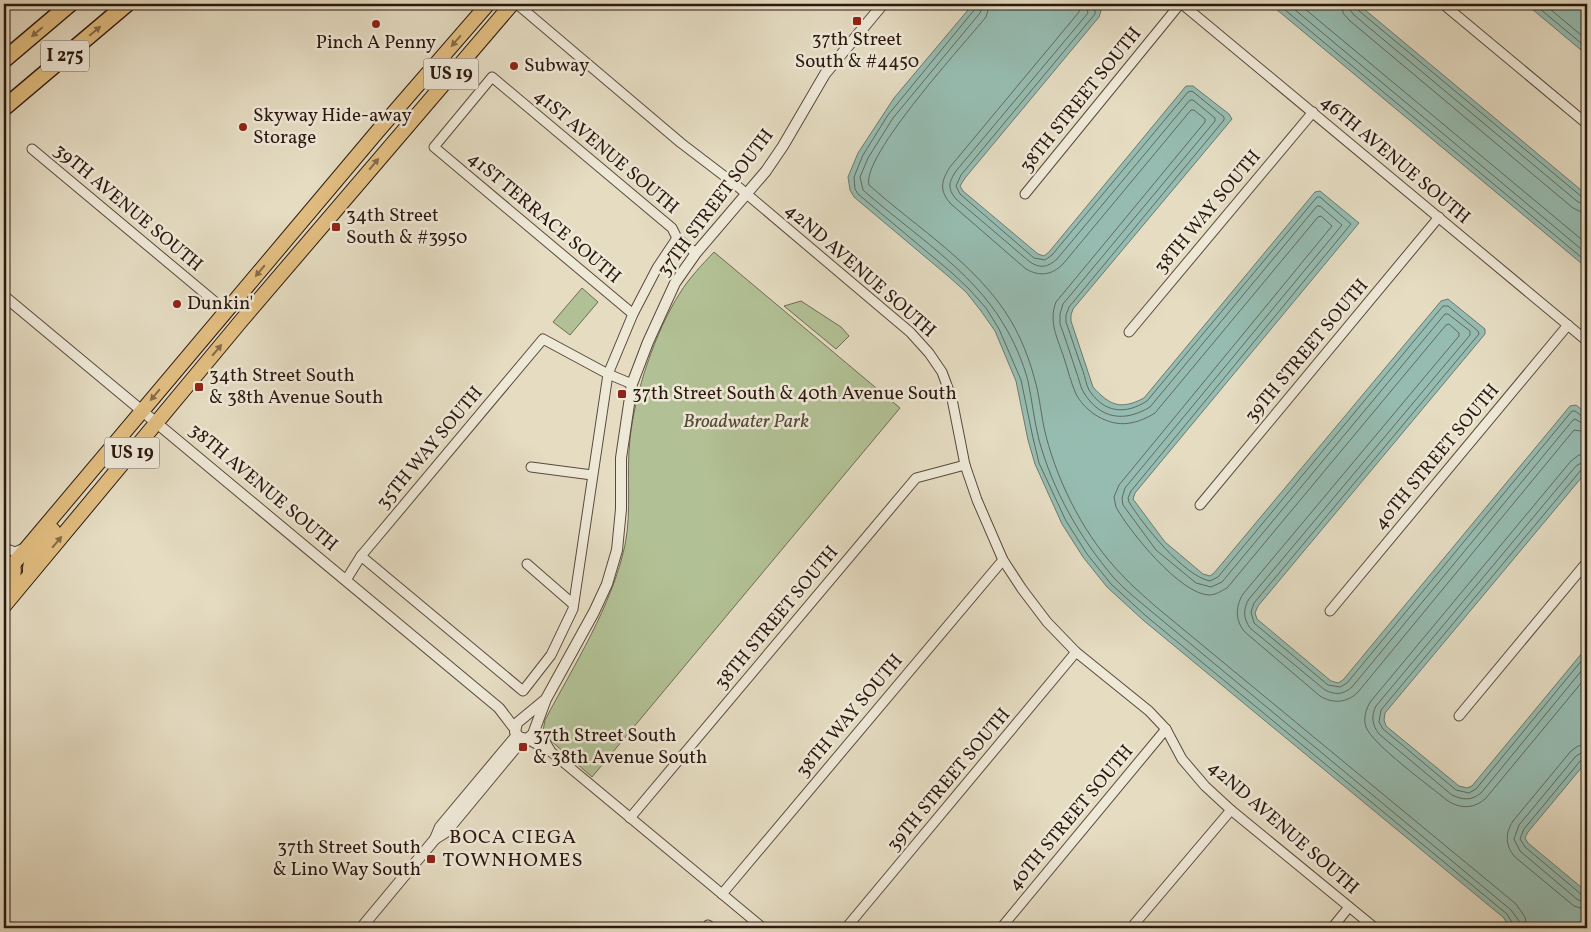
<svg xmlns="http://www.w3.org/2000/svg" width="1591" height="932" font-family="Vollkorn,serif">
<rect width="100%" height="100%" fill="#e5dcc2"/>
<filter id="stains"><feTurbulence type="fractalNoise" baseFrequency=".004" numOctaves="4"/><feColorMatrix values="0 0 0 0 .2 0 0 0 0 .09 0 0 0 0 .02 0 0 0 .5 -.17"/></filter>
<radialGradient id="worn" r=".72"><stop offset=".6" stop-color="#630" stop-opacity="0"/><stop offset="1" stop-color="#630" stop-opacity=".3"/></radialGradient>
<g fill="#b2c195" stroke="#6e6c52">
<path d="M714,252L900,408L592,777L549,739L543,731L545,720C574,665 612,606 625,545C632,510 626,474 630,439C635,392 655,332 680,293C689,278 702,265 714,252Z"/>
<path d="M582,288L598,302L570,335L553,322Z"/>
<path d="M801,301L841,327L849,336L836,349L784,306Z"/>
</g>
<g fill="#96bcb1" stroke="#6b7a70">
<path d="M973,4H1095L1101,11L1099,17L965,178L960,186L963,191L1038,254L1044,256L1049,252L1186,86H1193L1229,114L1232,119L1073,309L1071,315V321L1093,387C1110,406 1121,410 1144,398L1315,192L1320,191L1359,223L1135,493L1133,499L1165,542L1203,574L1210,576L1214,573L1441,301L1448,299L1485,329V334L1258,606L1255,613L1257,619L1331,681L1338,683L1343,680L1570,406L1576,405L1587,414V471L1385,713L1384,720L1386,726L1459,786L1467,788L1472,786L1587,647V761L1528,832L1525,838L1528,843L1587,892V928H1509L1504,918L1143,620L1107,587L1083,557L1062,524L1035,464L1028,440L1016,381L995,331L981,311L966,292L948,276L854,197L850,190L848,177L858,153L894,98Z"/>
<path d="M1270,4H1358L1587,195V268Z"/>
<path d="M1526,4H1587V55Z"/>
</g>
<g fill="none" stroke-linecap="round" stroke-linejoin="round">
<g stroke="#606a60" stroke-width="1">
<path d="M977,4L975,9L888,115L863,155L854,177L855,189L858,194L951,272L969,289L986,308L999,329L1021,380L1033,438L1039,463L1066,521L1087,554L1111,584L1146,616L1507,914L1513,924L1514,928"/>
<path d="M983,4L980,13L893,118L868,158L860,177L863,190C909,231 973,271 1004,325C1014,341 1023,362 1028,381C1032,400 1034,420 1039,440C1053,491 1080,538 1114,578C1125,590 1139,601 1151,611L1511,910L1519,921L1520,928"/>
<path d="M990,4L986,17C965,43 861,156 869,185C917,228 978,265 1011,321C1021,338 1029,358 1034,377C1040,396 1041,417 1046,436C1059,486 1086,538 1122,575C1132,586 1144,596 1155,606L1516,904L1525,917L1527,928"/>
<path d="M1079,4V12L950,167C941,181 939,191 951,204L1026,269C1040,277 1052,275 1063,264L1191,110H1194L1205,119V122L1056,302C1048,322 1058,339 1064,358C1068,370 1071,383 1076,394C1080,402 1087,409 1094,414C1115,428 1134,426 1155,413L1318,217L1321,216L1332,226L1119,485L1114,497L1116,507C1129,531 1180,594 1209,595C1216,595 1221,591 1227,588L1446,325L1449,324L1459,333V336L1243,594C1235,607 1235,622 1246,633L1320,696C1333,704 1347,703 1358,692L1574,430L1587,432"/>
<path d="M1086,4L1088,13L956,171C949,182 947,188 956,199L1030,262C1041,269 1048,267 1057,259L1190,100H1193L1215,118V121L1063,304L1060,314V324C1066,340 1071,356 1076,371C1079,378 1080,387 1084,393C1101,420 1125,422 1150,407L1317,206H1320L1342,225L1125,488L1122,498L1123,505L1156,550L1196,583L1211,587L1222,582L1445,314H1448L1470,331V335L1249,599C1243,609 1243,618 1250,628L1325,690C1335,695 1343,695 1352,687L1573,420L1575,419L1582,423L1587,424"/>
<path d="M1093,4L1095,11V14L961,175L956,186L960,194L1034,258L1045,260L1052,255L1188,92L1192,91L1224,117V120L1069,307L1066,315V322C1072,339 1077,355 1083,371C1085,377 1086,384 1089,390C1104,413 1125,415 1147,401L1317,197H1320L1351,224L1131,491L1128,498L1129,502C1143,525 1184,576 1210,581L1218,577L1443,306H1448L1478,331L1479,334L1254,603L1251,612L1254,623L1328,685L1340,687L1347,683L1572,411H1575L1583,417L1587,418"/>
<path d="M1278,4L1587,262"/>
<path d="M1288,4L1587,254"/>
<path d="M1299,4L1587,244"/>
<path d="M1342,4L1343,13L1349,20L1573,208L1579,211L1587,212"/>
<path d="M1349,4L1350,10L1354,15L1578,202L1587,205"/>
<path d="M1355,4L1358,10L1582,197L1587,199"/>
<path d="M1534,4L1587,48"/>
<path d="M1544,4L1587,40"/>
<path d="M1587,454L1579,455L1571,461L1371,701C1366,708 1363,719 1366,727C1372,744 1431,787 1448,801C1461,809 1474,809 1486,798L1587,676"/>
<path d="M1587,462L1581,463L1576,466L1376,706C1371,716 1372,725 1379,734L1452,795C1463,800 1471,801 1481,793L1587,664"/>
<path d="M1587,468L1581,470L1381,710L1379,722L1383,729L1456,790L1469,793L1476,789L1587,654"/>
<path d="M1587,744L1578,746L1571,751L1513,821C1505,834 1505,845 1515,857L1574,906L1587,910"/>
<path d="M1587,752L1581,753L1576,756L1519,825L1514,839L1520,851L1578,900L1587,902"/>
<path d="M1587,758L1581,760L1524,829L1520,839L1525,847L1582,895L1587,896"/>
</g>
<g stroke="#5a493c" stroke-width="11">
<g id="minor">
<path d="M517,4L681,143L736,185L910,332L929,353L942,372L952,399L965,465L977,500L1003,560L1022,589L1047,622L1076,652L1149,711L1166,729L1182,759L1205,786L1231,810L1375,928"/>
<path d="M1182,4L1587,341"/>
<path d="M1443,4L1587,124"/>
<path d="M32,149L226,311"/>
<path d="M1025,194L1180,4"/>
<path d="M633,314L434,147L492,77L672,228L677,238L696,253"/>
<path d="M1129,332L1313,112"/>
<path d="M531,467L592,475"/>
<path d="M1200,505L1439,217"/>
<path d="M4,548L15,552L24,548"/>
<path d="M361,556L523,691L551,655L573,609L608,374L633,314L657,268L677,238"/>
<path d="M527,564L573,604"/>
<path d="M346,580L361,556L543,339L608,374L632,384"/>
<path d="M1330,611L1568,325"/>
<path d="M1459,716L1587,562"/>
<path d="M535,731L545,742L550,750"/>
<path d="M527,739L550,751L763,928"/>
<path d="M630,818L916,478L965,465"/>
<path d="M722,894L1003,560"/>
<path d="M706,928L708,925L712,928"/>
<path d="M846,928L1076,652"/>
<path d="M1001,928L1166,729"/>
<path d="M1131,928L1231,810"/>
<path d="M1332,928L1349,907"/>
</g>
</g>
<g stroke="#5a493c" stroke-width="12">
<g id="tertiary">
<path d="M4,296L499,708L515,729"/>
<path d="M546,699L517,723L515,732L519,737L527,739L533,734L546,699L594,612L607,584L617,550L621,509V458L632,384L648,342L675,283L696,253L766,171L783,146L825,74L883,4"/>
<path d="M435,839L440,827L517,735"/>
<path d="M361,928L435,839L446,832L523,739"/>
</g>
</g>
<g stroke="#2b180f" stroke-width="16">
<g id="trunk">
<path d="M30,574C28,556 43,543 53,530"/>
<path d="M4,575L377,132L488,4"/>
<path d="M4,591C11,582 16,576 13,564"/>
<path d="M4,606L241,321L512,4"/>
</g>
</g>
<g stroke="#2b180f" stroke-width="18">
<g id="motorway">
<path d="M4,60L70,4"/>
<path d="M4,108L127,4"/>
</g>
</g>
<use href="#minor" stroke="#eee8d7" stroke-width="9"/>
<use href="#tertiary" stroke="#eee8d7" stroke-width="10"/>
<use href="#trunk" stroke="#e2be81" stroke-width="14"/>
<use href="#motorway" stroke="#e2be81" stroke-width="15"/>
</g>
<defs><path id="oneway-solid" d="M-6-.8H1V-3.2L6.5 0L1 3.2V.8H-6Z" transform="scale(1.25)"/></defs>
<g fill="#866b48">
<use href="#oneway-solid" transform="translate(95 31) rotate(-40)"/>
<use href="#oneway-solid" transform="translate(37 32) rotate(140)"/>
<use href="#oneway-solid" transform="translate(456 41) rotate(131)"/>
<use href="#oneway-solid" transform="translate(374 164) rotate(-50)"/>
<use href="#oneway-solid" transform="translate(260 271) rotate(130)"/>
<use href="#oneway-solid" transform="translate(217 350) rotate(-50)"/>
<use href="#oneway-solid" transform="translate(155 395) rotate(130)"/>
<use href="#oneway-solid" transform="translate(57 542) rotate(-50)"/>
</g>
<g fill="#8f2418" stroke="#eee8d7" stroke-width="2">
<rect x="852" y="16" width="10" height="10" rx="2.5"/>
<circle cx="376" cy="24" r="5"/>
<circle cx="514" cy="66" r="5"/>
<circle cx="243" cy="127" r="5"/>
<rect x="331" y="222" width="10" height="10" rx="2.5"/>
<circle cx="177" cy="304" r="5"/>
<rect x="194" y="382" width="10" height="10" rx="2.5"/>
<rect x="617" y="389" width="10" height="10" rx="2.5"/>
<rect x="518" y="742" width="10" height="10" rx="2.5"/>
<rect x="426" y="854" width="10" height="10" rx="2.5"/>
</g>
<g text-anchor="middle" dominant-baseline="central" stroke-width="5" stroke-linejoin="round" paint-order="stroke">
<g fill="#eee8d7" stroke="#66564b" stroke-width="1">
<rect x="41" y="40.5" width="48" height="31" rx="4"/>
<rect x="423.5" y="58.5" width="55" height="31" rx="4"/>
<rect x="104.5" y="437.5" width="55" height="31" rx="4"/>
</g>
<g font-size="18" font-weight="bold" fill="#2b180f">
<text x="65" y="56">I 275</text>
<text x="451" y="74">US 19</text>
<text x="132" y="453">US 19</text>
</g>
<g font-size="19" fill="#2b180f" stroke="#eee8d7" text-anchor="start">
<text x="857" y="40" text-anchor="middle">37th Street<tspan x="857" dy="22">South &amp; #4450</tspan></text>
<text x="376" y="43" text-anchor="middle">Pinch A Penny</text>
<text x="524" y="66">Subway</text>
<text x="253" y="116">Skyway Hide-away<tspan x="253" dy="22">Storage</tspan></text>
<text x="346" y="216">34th Street<tspan x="346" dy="22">South &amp; #3950</tspan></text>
<text x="187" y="304">Dunkin'</text>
<text x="209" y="376">34th Street South<tspan x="209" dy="22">&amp; 38th Avenue South</tspan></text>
<text x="632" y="394">37th Street South &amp; 40th Avenue South</text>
<text x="533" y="736">37th Street South<tspan x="533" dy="22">&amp; 38th Avenue South</tspan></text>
<text x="421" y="848" text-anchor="end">37th Street South<tspan x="421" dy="22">&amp; Lino Way South</tspan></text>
</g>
<g font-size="19" fill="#2b180f" stroke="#eee8d7">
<text transform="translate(1081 100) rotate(-51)">38TH STREET SOUTH</text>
<text transform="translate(606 152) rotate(40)">41ST AVENUE SOUTH</text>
<text transform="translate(1395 160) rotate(40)">46TH AVENUE SOUTH</text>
<text transform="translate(716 203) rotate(-53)">37TH STREET SOUTH</text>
<text transform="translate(128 208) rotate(40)">39TH AVENUE SOUTH</text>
<text transform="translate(1208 212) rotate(-50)">38TH WAY SOUTH</text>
<text transform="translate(544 218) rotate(40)">41ST TERRACE SOUTH</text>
<text transform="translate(860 271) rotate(41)">42ND AVENUE SOUTH</text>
<text transform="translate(1307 351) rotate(-50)">39TH STREET SOUTH</text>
<text transform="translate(430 448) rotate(-50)">35TH WAY SOUTH</text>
<text transform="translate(1437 457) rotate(-50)">40TH STREET SOUTH</text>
<text transform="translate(263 488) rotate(40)">38TH AVENUE SOUTH</text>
<text transform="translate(777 618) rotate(-50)">38TH STREET SOUTH</text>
<text transform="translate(850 716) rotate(-50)">38TH WAY SOUTH</text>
<text transform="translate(949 780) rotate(-50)">39TH STREET SOUTH</text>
<text transform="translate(1071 818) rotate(-50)">40TH STREET SOUTH</text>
<text transform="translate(1283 828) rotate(41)">42ND AVENUE SOUTH</text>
</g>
<g font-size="19" font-style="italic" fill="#544b37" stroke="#eee8d7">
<text x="746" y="422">Broadwater Park</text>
</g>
<g font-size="20" letter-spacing="1" fill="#2b180f" stroke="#eee8d7">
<text x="513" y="838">BOCA CIEGA<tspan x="513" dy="23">TOWNHOMES</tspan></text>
</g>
</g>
<rect width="1591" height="932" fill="none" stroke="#e5dcc2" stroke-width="20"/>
<rect x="5" y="5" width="1581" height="922" fill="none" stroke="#2b180f" stroke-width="2.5"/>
<rect x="10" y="10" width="1571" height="912" fill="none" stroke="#2b180f"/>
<rect width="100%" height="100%" filter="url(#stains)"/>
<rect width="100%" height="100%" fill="url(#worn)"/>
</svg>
